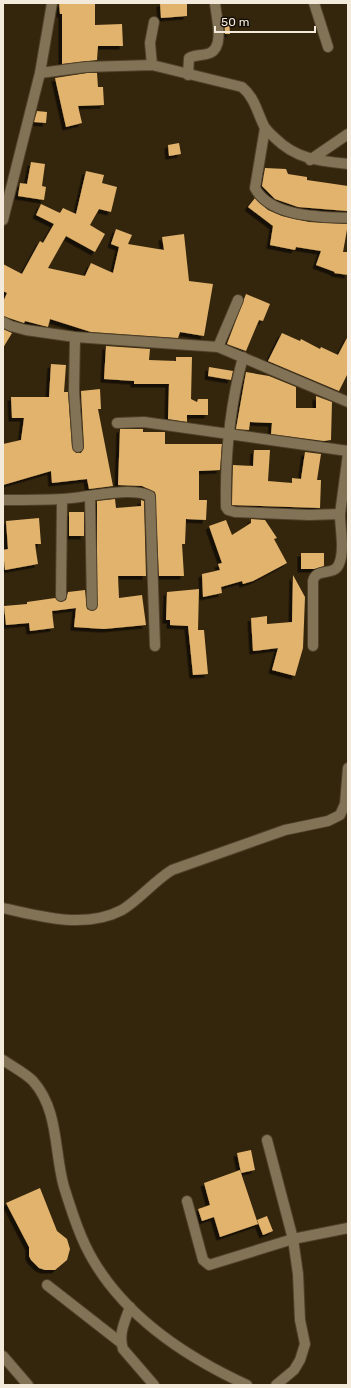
<svg xmlns="http://www.w3.org/2000/svg" width="351" height="1388" font-family="Rubik,sans-serif">
<defs>
<filter id="shadow"><feDropShadow dx="-3.5" dy="3.5" stdDeviation="0" flood-color="#0009"/></filter>
</defs>
<rect width="100%" height="100%" fill="#34250d"/>
<g fill="#e1b36d" filter="url(#shadow)">
<path d="M59,3H95V25L122,24L123,46H98L97,60L62,64V14H60Z"/>
<path d="M160,3H187V16L161,18Z"/>
<path d="M224,18H229L230,34H225Z"/>
<path d="M87,73H97L98,87H103L104,105L78,106L82,123L66,127L55,78Z"/>
<path d="M37,111L47,112L46,123L34,122Z"/>
<path d="M179,143L181,154L169,156L168,145Z"/>
<path d="M31,162L45,164L42,186L46,187L44,200L18,196L20,183L27,184Z"/>
<path d="M265,168L286,169L288,174L307,177V180L348,186L347,211L298,207L275,199L262,186Z"/>
<path d="M86,171L104,175L102,183L117,187L111,212L99,209L90,225L105,234L95,252L66,236L48,268L85,276L91,263L113,273L119,247L111,244L116,229L132,235L128,244L164,250L162,237L184,234L189,281L213,284L204,336L180,332L178,338L91,332L50,319L48,327L25,321L24,323L3,316V302L7,293L3,291V264L22,274L40,241L43,243L54,224L36,215L41,204L60,213L63,208L76,214Z"/>
<path d="M255,198L268,210L282,216L309,222L348,224L343,252H348V275L334,273L335,272L316,265L321,251L296,247L295,250L270,245L273,226L248,207Z"/>
<path d="M246,294L270,304L263,321L259,320L246,351L227,344Z"/>
<path d="M3,329L12,333L3,348Z"/>
<path d="M282,333L300,341L301,339L320,349L321,347L338,355L348,336V373L339,391L268,361Z"/>
<path d="M106,346L150,349L149,360L176,361V357H192L191,399L197,402L198,399H208V415H187V422L168,419L169,384H134V381L104,379Z"/>
<path d="M51,364L66,365L64,392H68L72,447L76,453H81L84,447L81,391L100,389L101,409H98L113,486L89,489L87,479L52,483L51,471L3,485V444L21,440L24,418H12L11,397H49Z"/>
<path d="M209,367L233,371L231,380L208,376Z"/>
<path d="M246,372L269,376L296,387V408H316V396L332,402L331,440L324,441L271,434L272,423L250,422L249,430L236,429Z"/>
<path d="M120,429H143V432H165V444H222L220,470L199,471V500H207L206,520L186,519L185,544H182L184,576H159L155,492L142,486L118,485Z"/>
<path d="M254,450H270L268,481L292,483V478L301,479L305,452L321,454L317,480H321L320,508L232,505L233,465L253,466Z"/>
<path d="M115,499L116,508L141,506V500L144,501L146,576H118L119,598L142,595L146,625L104,629L74,627L76,608L52,611L54,628L30,631L29,623L6,625L4,606L27,604V602L55,598L61,602L66,600L68,592L85,590L87,609L93,611L97,608V501Z"/>
<rect x="69" y="512" width="15" height="24"/>
<path d="M39,518L41,544H35L38,564L5,570L3,550L8,549L6,521Z"/>
<path d="M251,519L265,520L277,538L274,539L287,563L253,581L243,584L242,581L221,587L222,593L203,597L202,574L220,570L218,564L222,563L209,526L226,520L232,535L251,523Z"/>
<path d="M301,553H324V566L314,569H301Z"/>
<path d="M293,575L305,597L303,648L295,676L272,670L278,648L253,651L251,618L267,616V624L292,622Z"/>
<path d="M199,589L198,630H204L208,674L193,675L188,626L170,625V620H166L167,592Z"/>
<path d="M251,1150L255,1170L241,1173L237,1153Z"/>
<path d="M240,1170L258,1224L220,1237L214,1217L202,1221L198,1209L210,1205L204,1183Z"/>
<path d="M40,1188L57,1231L67,1239L70,1249L67,1260L55,1270H45L39,1268L31,1260L29,1256V1247L6,1203Z"/>
<path d="M267,1216L273,1231L263,1235L257,1220Z"/>
</g>
<g fill="none" stroke-linecap="round" stroke-linejoin="round">
<g stroke="#4f412a" stroke-width="12">
<g id="minor">
<path d="M314,3L328,47"/>
<path d="M152,65L150,43L154,22"/>
<path d="M40,73L86,67L152,65L242,87C255,98 257,112 264,126C267,131 271,134 275,138C296,159 319,161 348,164"/>
<path d="M188,75L189,58C197,54 203,56 210,53C225,46 216,17 215,3"/>
<path d="M265,128L255,188C270,217 320,217 348,218"/>
<path d="M310,160L348,134"/>
<path d="M3,220L40,73L52,3"/>
<path d="M3,322L11,326L26,330L75,337L218,347L348,402"/>
<path d="M75,337L74,391L78,447"/>
<path d="M218,347L238,300"/>
<path d="M243,357C230,405 225,458 226,507L228,510L235,512L309,515L340,514C340,529 345,550 339,564C334,577 316,567 313,581V646"/>
<path d="M117,423L144,422L348,451"/>
<path d="M90,496L92,605"/>
<path d="M3,500C23,500 42,500 62,499C84,498 130,486 150,496L155,646"/>
<path d="M340,514L348,454"/>
<path d="M61,596L62,499"/>
<path d="M3,908C41,917 86,929 122,910C139,900 154,881 172,870L285,830L328,821L340,815L345,804L348,768"/>
<path d="M3,1060C13,1067 25,1073 33,1081C59,1110 54,1152 64,1187C72,1212 80,1238 93,1260C127,1318 188,1358 247,1385"/>
<path d="M267,1140L293,1239L298,1274L300,1320L305,1344L300,1360L294,1370L276,1385"/>
<path d="M187,1201L203,1260L209,1265L293,1239L348,1228"/>
<path d="M47,1285L120,1342"/>
<path d="M130,1307C125,1321 118,1334 123,1349L154,1385"/>
<path d="M3,1356L28,1385"/>
</g>
</g>
<use href="#minor" stroke="#837356" stroke-width="10"/>
</g>
<rect width="351" height="1388" fill="none" stroke="#f4eadc" stroke-width="8"/>
<path d="M215 26v6h100v-6" fill="none" stroke="#f4eadc" stroke-width="2"/>
<text x="221" y="26" font-size="12" fill="#f4eadc" stroke="#160f06" stroke-width="3" paint-order="stroke">50 m</text>
</svg>
